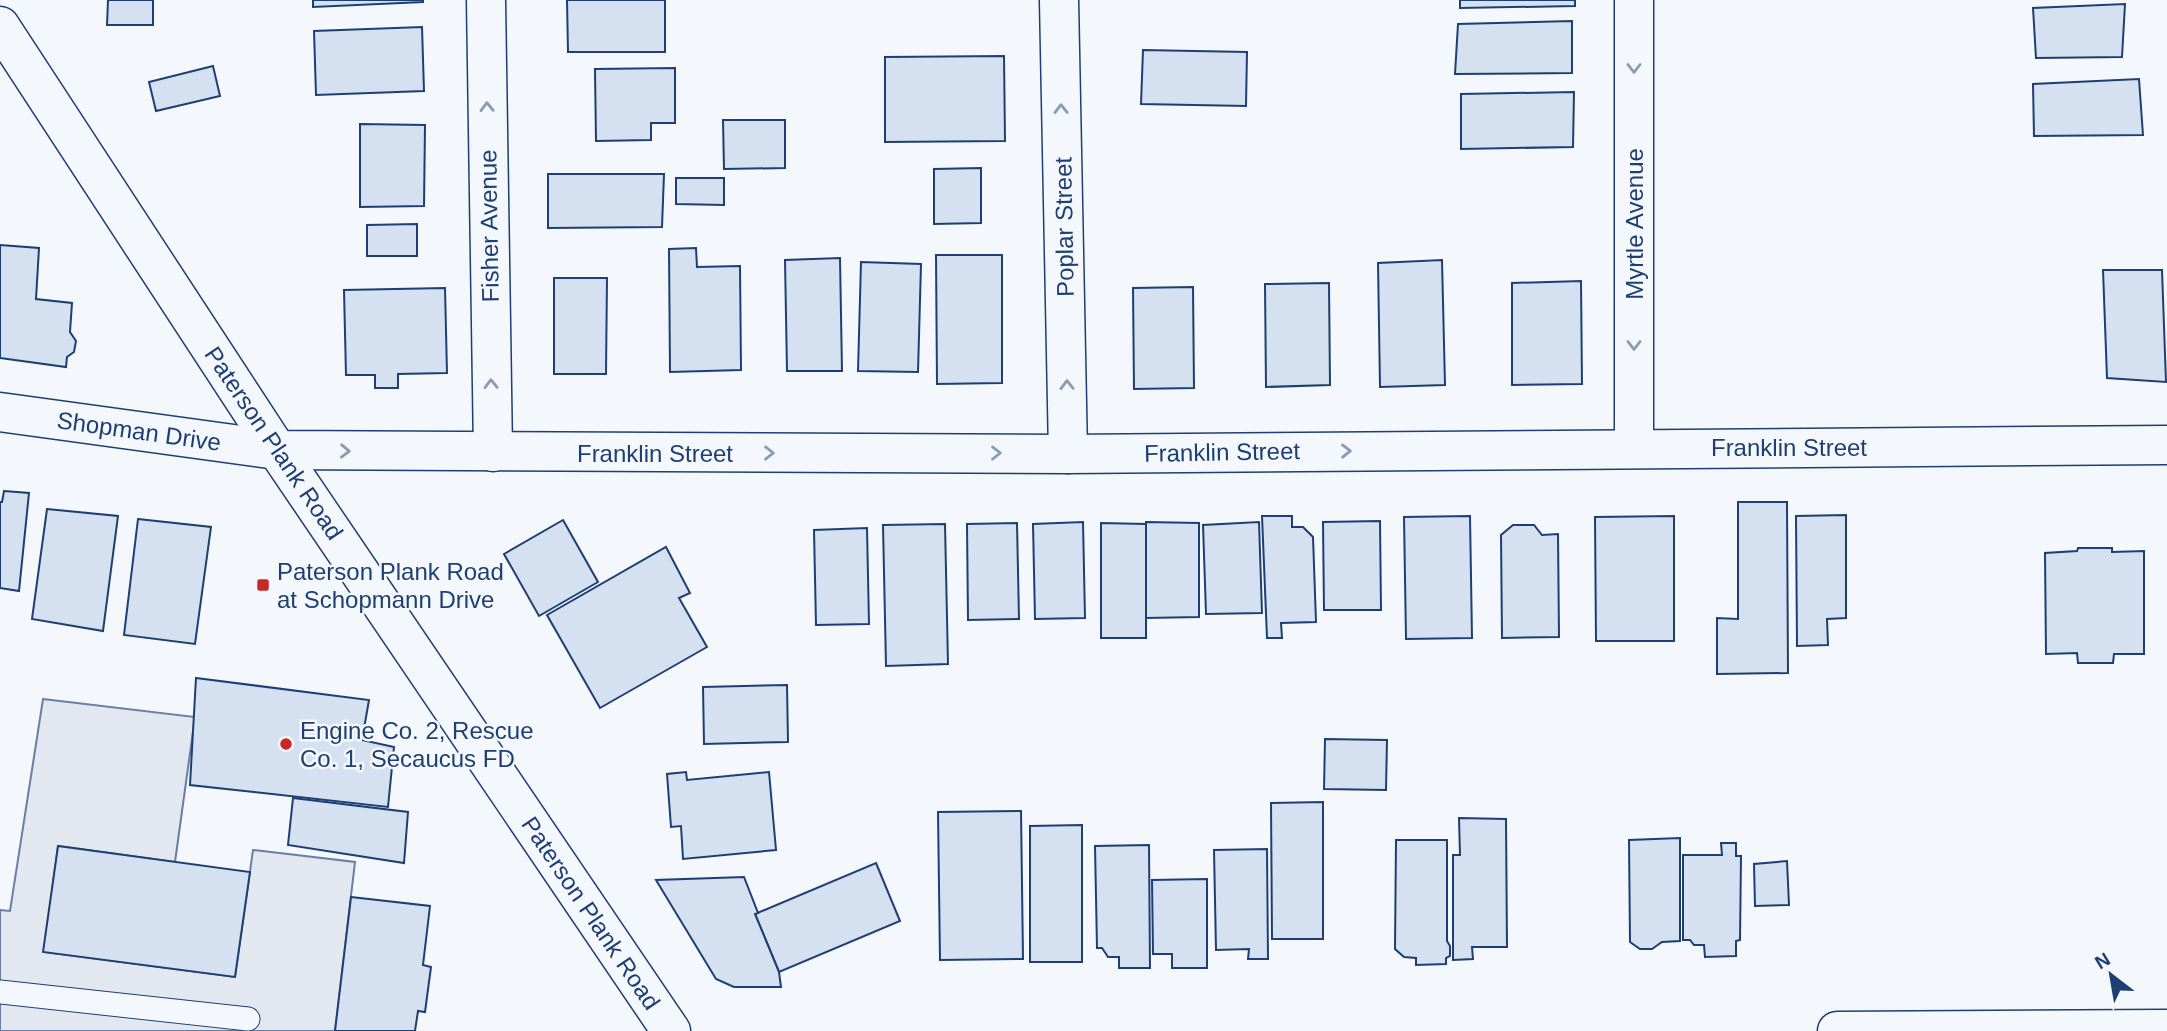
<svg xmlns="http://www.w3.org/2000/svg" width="2167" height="1031" font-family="Helvetica,sans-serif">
<rect width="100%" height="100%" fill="#f4f7fb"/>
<path fill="#e3e8f0" stroke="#687fa3" stroke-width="2" d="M43,699L195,717L175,862L58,846L44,952L235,977L253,850L355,862L335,1031H0V910L10,911Z"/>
<g fill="#d5e0f0" stroke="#1d3f73" stroke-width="2">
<path d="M108,0H153V25H107Z"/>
<path d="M313,0H423V2L313,7Z"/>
<path d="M567,0H665V52H568Z"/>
<path d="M1460,0H1575V6L1460,8Z"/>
<path d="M2125,4L2122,57L2036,58L2033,8Z"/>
<path d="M1572,21V73L1455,74L1458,24Z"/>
<path d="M422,27L424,91L316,95L314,31Z"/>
<path d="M1143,50L1247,52L1246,106L1141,104Z"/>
<path d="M1004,56L1005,141L885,142V57Z"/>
<path d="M213,66L220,96L156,111L149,82Z"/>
<path d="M675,68V123H651V140L596,141L595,69Z"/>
<path d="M2139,79L2143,135L2034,136L2033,84Z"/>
<path d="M1574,92L1573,147L1461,149V94Z"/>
<path d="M723,120H785V168L724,169Z"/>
<path d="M360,124L425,125L424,206L360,207Z"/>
<path d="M981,168V223L934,224V169Z"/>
<path d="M548,174H664L662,227L548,228Z"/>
<path d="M676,178H724V205L676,204Z"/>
<path d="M417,224V256H367V225Z"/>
<path d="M0,245L39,248L36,299L72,303L70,332L76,341L74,352L67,357L66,367L0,358Z"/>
<path d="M696,248L697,267L740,266L741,370L670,372L669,249Z"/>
<path d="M936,255H1002V383L937,384Z"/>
<path d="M840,258L842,371H787L785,260Z"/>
<path d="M1442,260L1445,385L1380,387L1378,263Z"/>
<path d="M861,262L921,264L918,372L858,371Z"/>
<path d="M2103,270H2162L2166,382L2107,378Z"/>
<path d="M554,278H607L606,374H554Z"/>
<path d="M1581,281L1582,384L1512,385V283Z"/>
<path d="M1329,283L1330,385L1266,387L1265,284Z"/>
<path d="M1193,287L1194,388L1134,389L1133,288Z"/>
<path d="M445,288L447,373L398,374V388H375V375H346L344,290Z"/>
<path d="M4,491L29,493L19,591L0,588V502H2Z"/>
<path d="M1738,502H1787L1788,673L1717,674V618L1738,619Z"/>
<path d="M47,509L118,516L103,631L32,619Z"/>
<path d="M1846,515V618L1827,619L1828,645L1797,646L1796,516Z"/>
<path d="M1262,516H1292V527H1303L1313,537L1316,622L1281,623L1282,638H1267Z"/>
<path d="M1470,516L1472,638L1406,639L1404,517Z"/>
<path d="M1674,516V641H1596L1595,517Z"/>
<path d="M138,519L211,527L195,644L124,635Z"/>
<path d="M563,520L598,582L539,616L504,554Z"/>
<path d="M1380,521L1381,610H1324L1323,522Z"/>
<path d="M1083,522L1085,618L1035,619L1033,524Z"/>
<path d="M1146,522L1199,523V617L1146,618Z"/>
<path d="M1259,522L1262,613L1206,614L1203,525Z"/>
<path d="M1017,523L1019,619L968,620L967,524Z"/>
<path d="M1101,523L1146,524V638H1101Z"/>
<path d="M945,524L948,664L886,666L883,525Z"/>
<path d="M1513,525H1534L1542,535L1558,534L1559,637L1502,638L1501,535Z"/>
<path d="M867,528L869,624L816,625L814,530Z"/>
<path d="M666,547L690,593L679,598L707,647L600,708L547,615Z"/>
<path d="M2078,548H2112V552L2144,551V654H2114L2113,663H2078L2077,653L2046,654L2045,553L2077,551Z"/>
<path d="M196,678L369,700L362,740L394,747L388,807L190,785Z"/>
<path d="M787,685L788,742L704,744L703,687Z"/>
<path d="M1325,739L1387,740L1386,790L1324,789Z"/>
<path d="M686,772L687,780L769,772L776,850L683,859L681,826L671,827L667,774Z"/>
<path d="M293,798L408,812L404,863L288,845Z"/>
<path d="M1323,802V939H1272L1271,803Z"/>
<path d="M1021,811L1023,959L940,960L938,812Z"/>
<path d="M1459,818L1506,819L1507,947H1472L1473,959L1453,960V855H1460Z"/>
<path d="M1082,825V962H1030V826Z"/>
<path d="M1680,838V941L1662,942L1652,949H1640L1630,942L1629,840Z"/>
<path d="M1396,840H1447V941L1450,946V956L1446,958V964L1416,965V958L1404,957L1395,949Z"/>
<path d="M1721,843H1736V856H1741L1740,940L1736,941V956L1705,957L1704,945H1694L1690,940H1683V855H1722Z"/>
<path d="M1149,845L1150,968H1119V957H1108L1102,948H1097L1095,846Z"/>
<path d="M58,846L250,872L235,977L43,952Z"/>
<path d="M1267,849L1268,959H1248L1249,949L1216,950L1214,850Z"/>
<path d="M1787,861L1789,905L1755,906L1754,864Z"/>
<path d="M876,863L900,921L779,972L755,914Z"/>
<path d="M744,877L758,913L755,914L779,972L781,987H734L716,979L656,880Z"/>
<path d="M1207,879V968H1172V954H1153L1152,880Z"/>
<path d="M351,897L430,906L423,965L431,967L425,1012L418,1011L415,1031H335Z"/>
</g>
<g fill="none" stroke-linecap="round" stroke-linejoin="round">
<g stroke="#1d3f73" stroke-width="25">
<path id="lane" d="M0,992L248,1019"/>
</g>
<g stroke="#1d3f73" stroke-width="41">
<g id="street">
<path d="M486,0L493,452"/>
<path d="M1059,0L1068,454"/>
<path d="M1634,0V448"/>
<path d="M0,412L277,450L1068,454L2167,445"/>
<path d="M1837,1031L2167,1029"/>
</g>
</g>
<g stroke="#1d3f73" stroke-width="41">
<path id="secondary" d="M0,26L277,450L671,1031"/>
</g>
<use href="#lane" stroke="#f4f7fb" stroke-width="23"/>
<use href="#street" stroke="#f4f7fb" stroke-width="38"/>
<use href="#secondary" stroke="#f4f7fb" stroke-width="38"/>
</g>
<defs><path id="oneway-chevron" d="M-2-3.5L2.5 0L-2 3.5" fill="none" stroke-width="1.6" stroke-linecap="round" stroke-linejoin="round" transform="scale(1.75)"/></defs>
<g stroke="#889bb7">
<use href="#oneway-chevron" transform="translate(1634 68) rotate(90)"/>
<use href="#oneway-chevron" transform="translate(487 107) rotate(-91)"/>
<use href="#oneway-chevron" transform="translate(1061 109) rotate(-91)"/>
<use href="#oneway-chevron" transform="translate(1634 345) rotate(90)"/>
<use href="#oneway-chevron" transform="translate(491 384) rotate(-91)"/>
<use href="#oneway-chevron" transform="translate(1067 385) rotate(-91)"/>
<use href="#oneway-chevron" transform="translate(345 451) rotate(1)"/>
<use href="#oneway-chevron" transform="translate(1346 451) rotate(-1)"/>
<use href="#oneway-chevron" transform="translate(769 453)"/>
<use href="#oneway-chevron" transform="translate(996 453)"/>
</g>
<g fill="#c62828" stroke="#f4f7fb" stroke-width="2.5">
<rect x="256" y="578" width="14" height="14" rx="3.5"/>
<circle cx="286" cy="744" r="7"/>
</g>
<g text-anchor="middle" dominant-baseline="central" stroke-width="5" stroke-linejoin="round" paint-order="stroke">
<g font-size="24" fill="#1d3f73" stroke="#f4f7fb">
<text transform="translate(1634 224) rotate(-90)">Myrtle Avenue</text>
<text transform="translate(489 226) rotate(-91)">Fisher Avenue</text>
<text transform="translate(1064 227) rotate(-91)">Poplar Street</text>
<text transform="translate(139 431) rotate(8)">Shopman Drive</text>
<text transform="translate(274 443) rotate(56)">Paterson Plank Road</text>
<text x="1789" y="447">Franklin Street</text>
<text transform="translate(1222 452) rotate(-1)">Franklin Street</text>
<text x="655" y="453">Franklin Street</text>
<text transform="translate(591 913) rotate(56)">Paterson Plank Road</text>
</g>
<g font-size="24" fill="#1d3f73" stroke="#f4f7fb" text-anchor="start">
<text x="277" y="571">Paterson Plank Road<tspan x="277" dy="28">at Schopmann Drive</tspan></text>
<text x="300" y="730">Engine Co. 2, Rescue<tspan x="300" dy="28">Co. 1, Secaucus FD</tspan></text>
</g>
</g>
<g transform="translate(2111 975) rotate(329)" stroke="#f4f7fb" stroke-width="5" paint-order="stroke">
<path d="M0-5L12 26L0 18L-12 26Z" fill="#1d3f73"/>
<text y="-10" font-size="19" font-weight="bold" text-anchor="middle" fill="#1d3f73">N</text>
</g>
</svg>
